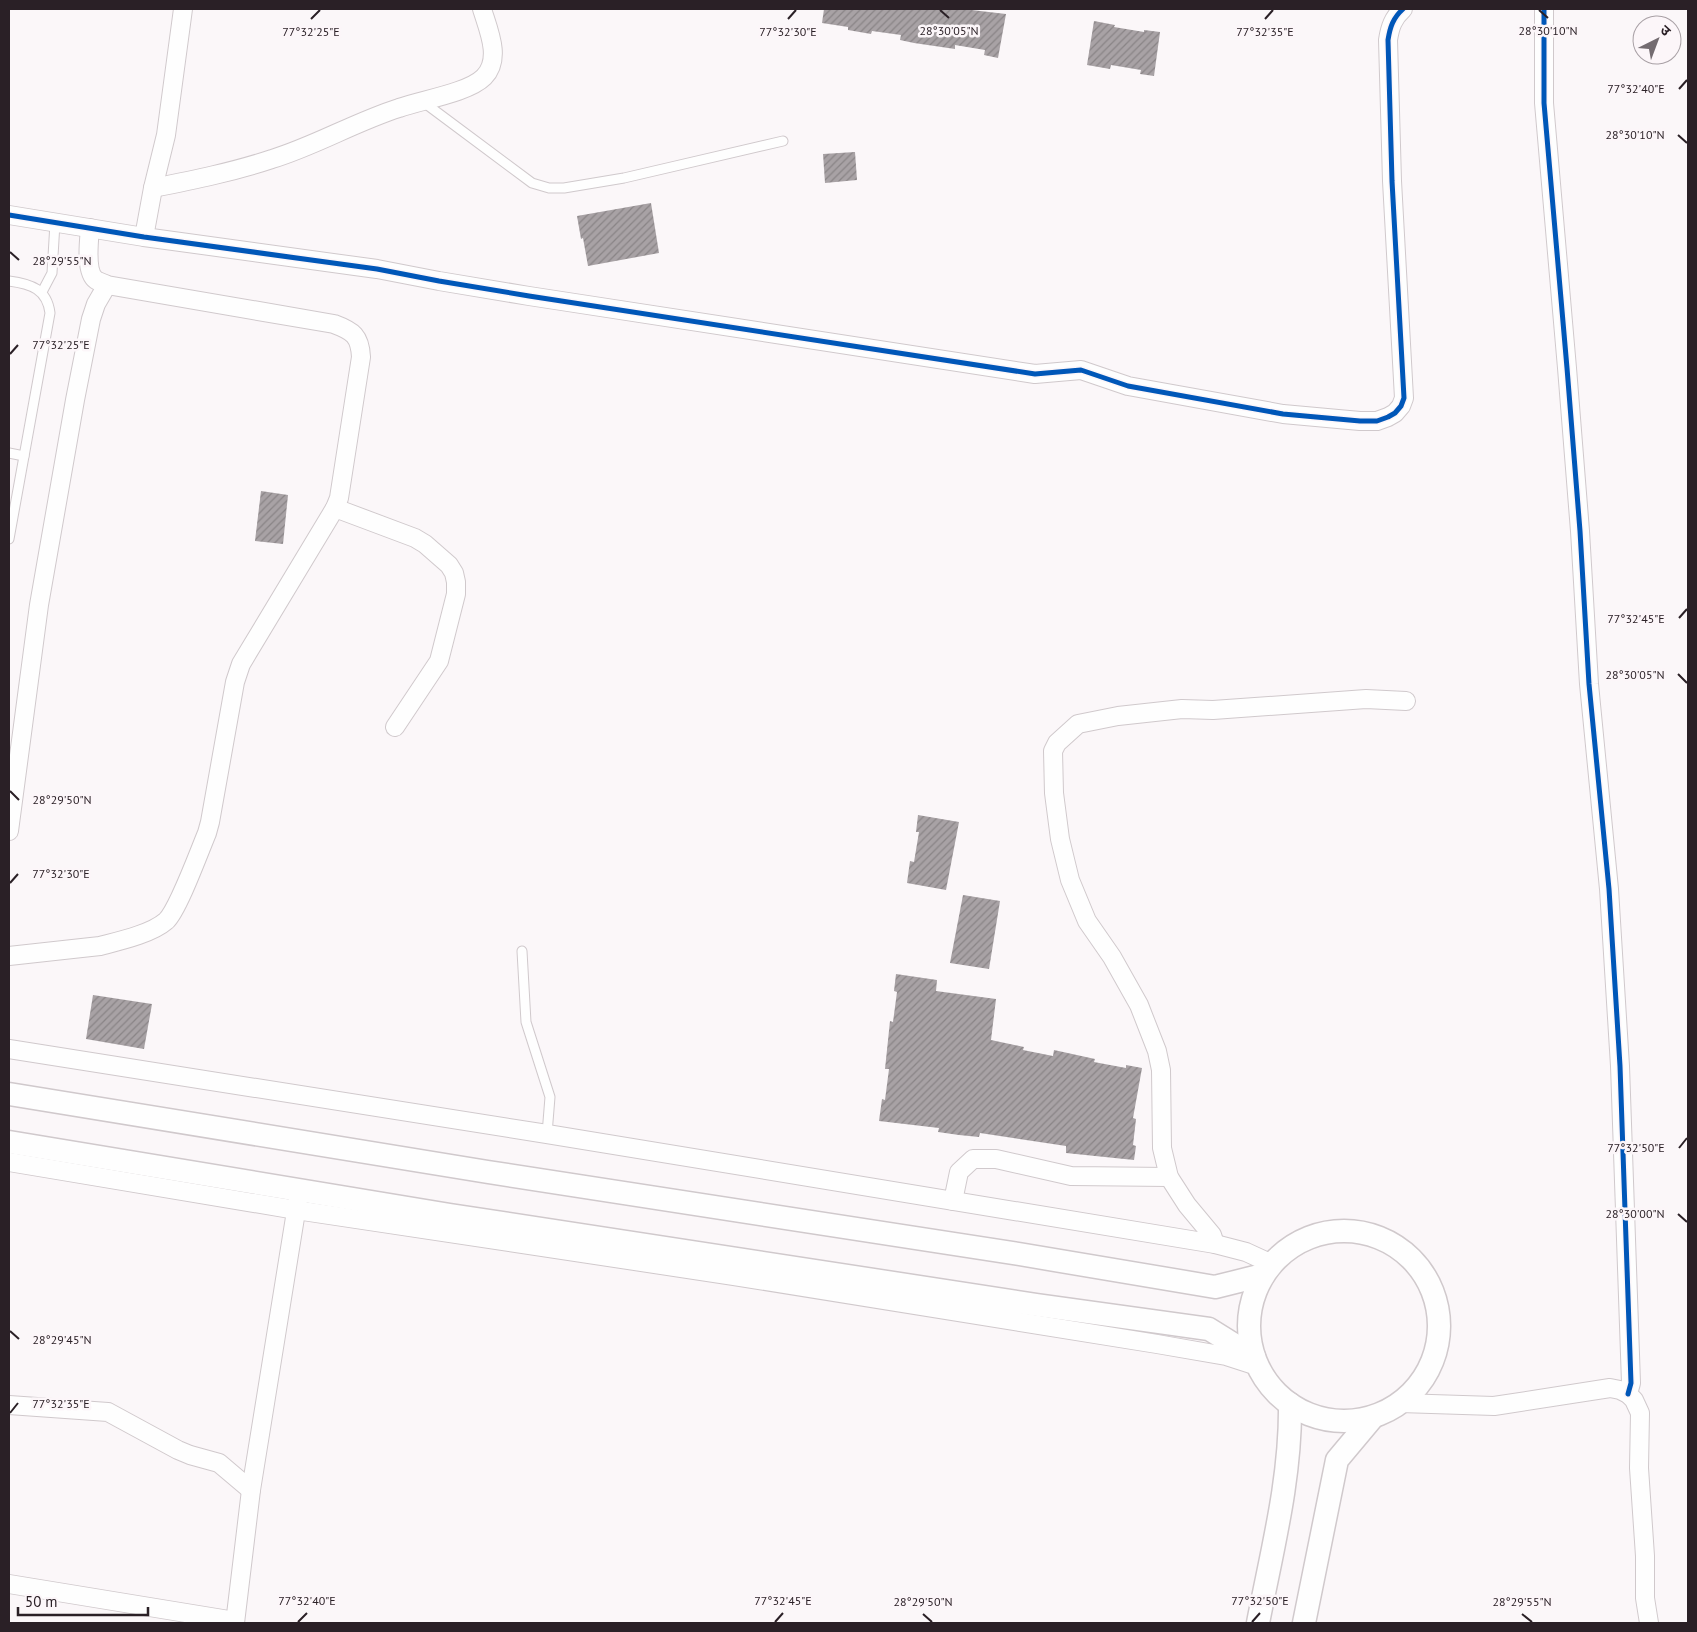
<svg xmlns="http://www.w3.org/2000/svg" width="1697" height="1632" font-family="'PT Sans','Noto Sans Devanagari',sans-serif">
<defs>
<pattern id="building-hatch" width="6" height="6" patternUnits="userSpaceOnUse" patternTransform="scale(1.25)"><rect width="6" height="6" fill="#a8a2a5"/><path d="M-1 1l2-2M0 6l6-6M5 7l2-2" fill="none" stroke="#898486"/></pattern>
</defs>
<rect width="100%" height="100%" fill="#fbf7f9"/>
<g fill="url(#building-hatch)">
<path d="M824,9H963L1006,14L998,58L984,55L985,50L955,45V49L914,43L900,40L901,35L872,31L871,34L848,30V27L822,23Z"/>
<path d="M1094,21L1115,25L1114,27L1144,32V30L1160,32L1154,76L1140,74L1141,70L1111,65L1110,69L1087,65Z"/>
<path d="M855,152L857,180L825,183L823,154Z"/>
<path d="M651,203L659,253L588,266L583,238L581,239L577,216Z"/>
<path d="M261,491L288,495L283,544L255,541Z"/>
<path d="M918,815L959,822L946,890L907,883L910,861L914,862L919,832H916Z"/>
<path d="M963,895L1000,901L989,969L950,963Z"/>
<path d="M896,974L937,980L936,991L996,999L991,1040L1024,1047L1023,1050L1053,1056L1054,1050L1095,1059L1094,1062L1126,1068V1065L1142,1068L1133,1118L1136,1119L1133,1145L1136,1146L1134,1160L1066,1153V1146L980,1133L979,1137L959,1135L938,1132L939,1128L879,1121L882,1099L885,1100L889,1069H885L890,1021L893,1022L897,992L894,991Z"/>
<path d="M93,995L152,1004L144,1049L86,1039Z"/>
</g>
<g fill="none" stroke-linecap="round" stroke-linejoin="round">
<g stroke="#d0c9cc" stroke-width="11">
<g id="service">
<path d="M422,101L532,183L549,188H564L624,178L783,141"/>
<path d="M9,281C31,284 47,289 50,313L9,539"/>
<path d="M42,292L52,273L55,223"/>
<path d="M9,453L24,456"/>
<path d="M522,951L526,1022L550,1097L547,1134"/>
</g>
</g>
<g stroke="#d0c9cc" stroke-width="20">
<g id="minor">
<path d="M1544,9V103L1567,368L1580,531L1589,684L1609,889L1620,1066L1631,1383L1628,1394"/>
<path d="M153,188C193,180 233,172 272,159C315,146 355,122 399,108C421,100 468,93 484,77C502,59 488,29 482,9"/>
<path d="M9,215L144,237L377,269L439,281L529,296L1035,374L1081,370L1128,386L1283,414L1360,421H1377L1388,417L1395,413L1401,406L1404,398L1392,181L1388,40C1390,27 1393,18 1403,9"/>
<path d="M144,237L153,188L166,135L183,9"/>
<path d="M335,508L415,538L425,544L449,565L454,573L456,582V594L439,661L395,727"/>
<path d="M9,831L39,605L75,400L91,319L96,304L107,285"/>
<path d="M9,956L100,946C119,941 151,934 166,921C178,910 199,852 207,833L210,822L235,682L241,664L335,508L339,498L361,357C360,336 353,331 334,324L107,285C104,283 99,282 96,280C85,272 89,241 90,228"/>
<path d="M9,1049L547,1134L1215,1244L1246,1252L1272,1264"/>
<path d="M9,1162L296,1210L734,1276L1157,1344L1226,1356L1257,1366"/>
<path d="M953,1201L959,1172L973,1159H996L1071,1176L1169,1177"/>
<path d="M1215,1244L1212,1235L1187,1205L1169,1177L1162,1148L1161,1070L1157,1051L1139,1005L1112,957L1087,921L1070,880L1060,839L1054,793L1053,751L1057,743L1078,724L1118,716L1182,709L1213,710L1366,699L1406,701"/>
<path d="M1400,1403L1494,1406L1610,1388L1620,1390L1628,1394L1634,1400L1640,1413L1639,1468L1645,1556V1598L1649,1623"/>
<path d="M9,1405L108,1412L178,1450L190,1455L219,1463L251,1490"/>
<path d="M9,1584L235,1621"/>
<path d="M235,1623L251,1490L298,1199"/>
</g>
</g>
<g stroke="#d0c9cc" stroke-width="25">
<g id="tertiary">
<path d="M9,1094L488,1172L1019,1254L1215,1287L1263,1275"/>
<path d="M9,1142L450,1215L1037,1305L1209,1329L1254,1357"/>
<circle cx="1344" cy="1326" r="95"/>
<path d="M1258,1623C1272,1550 1291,1479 1290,1404"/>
<path d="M1304,1623L1337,1460L1373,1417"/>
</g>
</g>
<use href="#service" stroke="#fefefe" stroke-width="9"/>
<use href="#minor" stroke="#fefefe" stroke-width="18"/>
<use href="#tertiary" stroke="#fefefe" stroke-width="22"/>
<g stroke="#fcf6f9" stroke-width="8">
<g id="cycleway">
<path d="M1544,9V103L1567,368L1580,531L1589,684L1609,889L1620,1066L1631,1383L1628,1394"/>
<path d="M9,215L144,237L377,269L439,281L529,296L1035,374L1081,370L1128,386L1283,414L1360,421H1377L1388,417L1395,413L1401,406L1404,398L1392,181L1388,40C1390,27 1393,18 1403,9"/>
</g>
</g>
<use href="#cycleway" stroke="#0057b8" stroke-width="5"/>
</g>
<path fill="none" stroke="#2a2026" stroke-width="2" d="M940,10L949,18M1539,10L1548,18M311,19L320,10M788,19L796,10M1265,19L1273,10M1679,89L1687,80M1678,135L1687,143M10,252L19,260M10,354L18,345M1679,618L1687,609M1678,674L1687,683M10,791L19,800M10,883L18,874M1679,1148L1687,1138M1678,1214L1687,1222M10,1331L19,1339M10,1413L18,1403M923,1614L932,1622M1522,1614L1532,1622M298,1622L307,1613M775,1622L783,1613M1252,1622L1260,1613"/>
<g font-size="12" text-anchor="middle" fill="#2a2026" stroke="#fcf6f9" stroke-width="5" stroke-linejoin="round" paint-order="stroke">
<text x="949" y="35">28°30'05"N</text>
<text x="1548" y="35">28°30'10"N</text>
<text x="311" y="36">77°32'25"E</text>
<text x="788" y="36">77°32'30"E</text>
<text x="1265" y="36">77°32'35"E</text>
<text x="1636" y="93">77°32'40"E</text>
<text x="1635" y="139">28°30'10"N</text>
<text x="62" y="265">28°29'55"N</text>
<text x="61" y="349">77°32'25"E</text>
<text x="1636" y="623">77°32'45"E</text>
<text x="1635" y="679">28°30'05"N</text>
<text x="62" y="804">28°29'50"N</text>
<text x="61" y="878">77°32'30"E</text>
<text x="1636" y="1152">77°32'50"E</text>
<text x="1635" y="1218">28°30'00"N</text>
<text x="62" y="1344">28°29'45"N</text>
<text x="61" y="1408">77°32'35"E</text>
<text x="307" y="1605">77°32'40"E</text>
<text x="783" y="1605">77°32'45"E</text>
<text x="1260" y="1605">77°32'50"E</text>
<text x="923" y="1606">28°29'50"N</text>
<text x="1522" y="1606">28°29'55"N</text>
</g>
<rect width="1697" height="1632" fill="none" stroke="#2a2026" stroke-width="20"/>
<g transform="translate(1657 40) rotate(42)"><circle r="24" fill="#fcf6f9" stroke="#a8a0a5"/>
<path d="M0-4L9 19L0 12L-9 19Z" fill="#736b70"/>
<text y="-8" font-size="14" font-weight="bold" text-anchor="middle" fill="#2a2026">उ</text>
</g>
<path d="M18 1607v8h130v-8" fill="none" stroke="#2a2026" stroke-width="2.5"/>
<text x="25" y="1607" font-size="15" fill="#2a2026" stroke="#fcf6f9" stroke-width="4" paint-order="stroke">50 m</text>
</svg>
